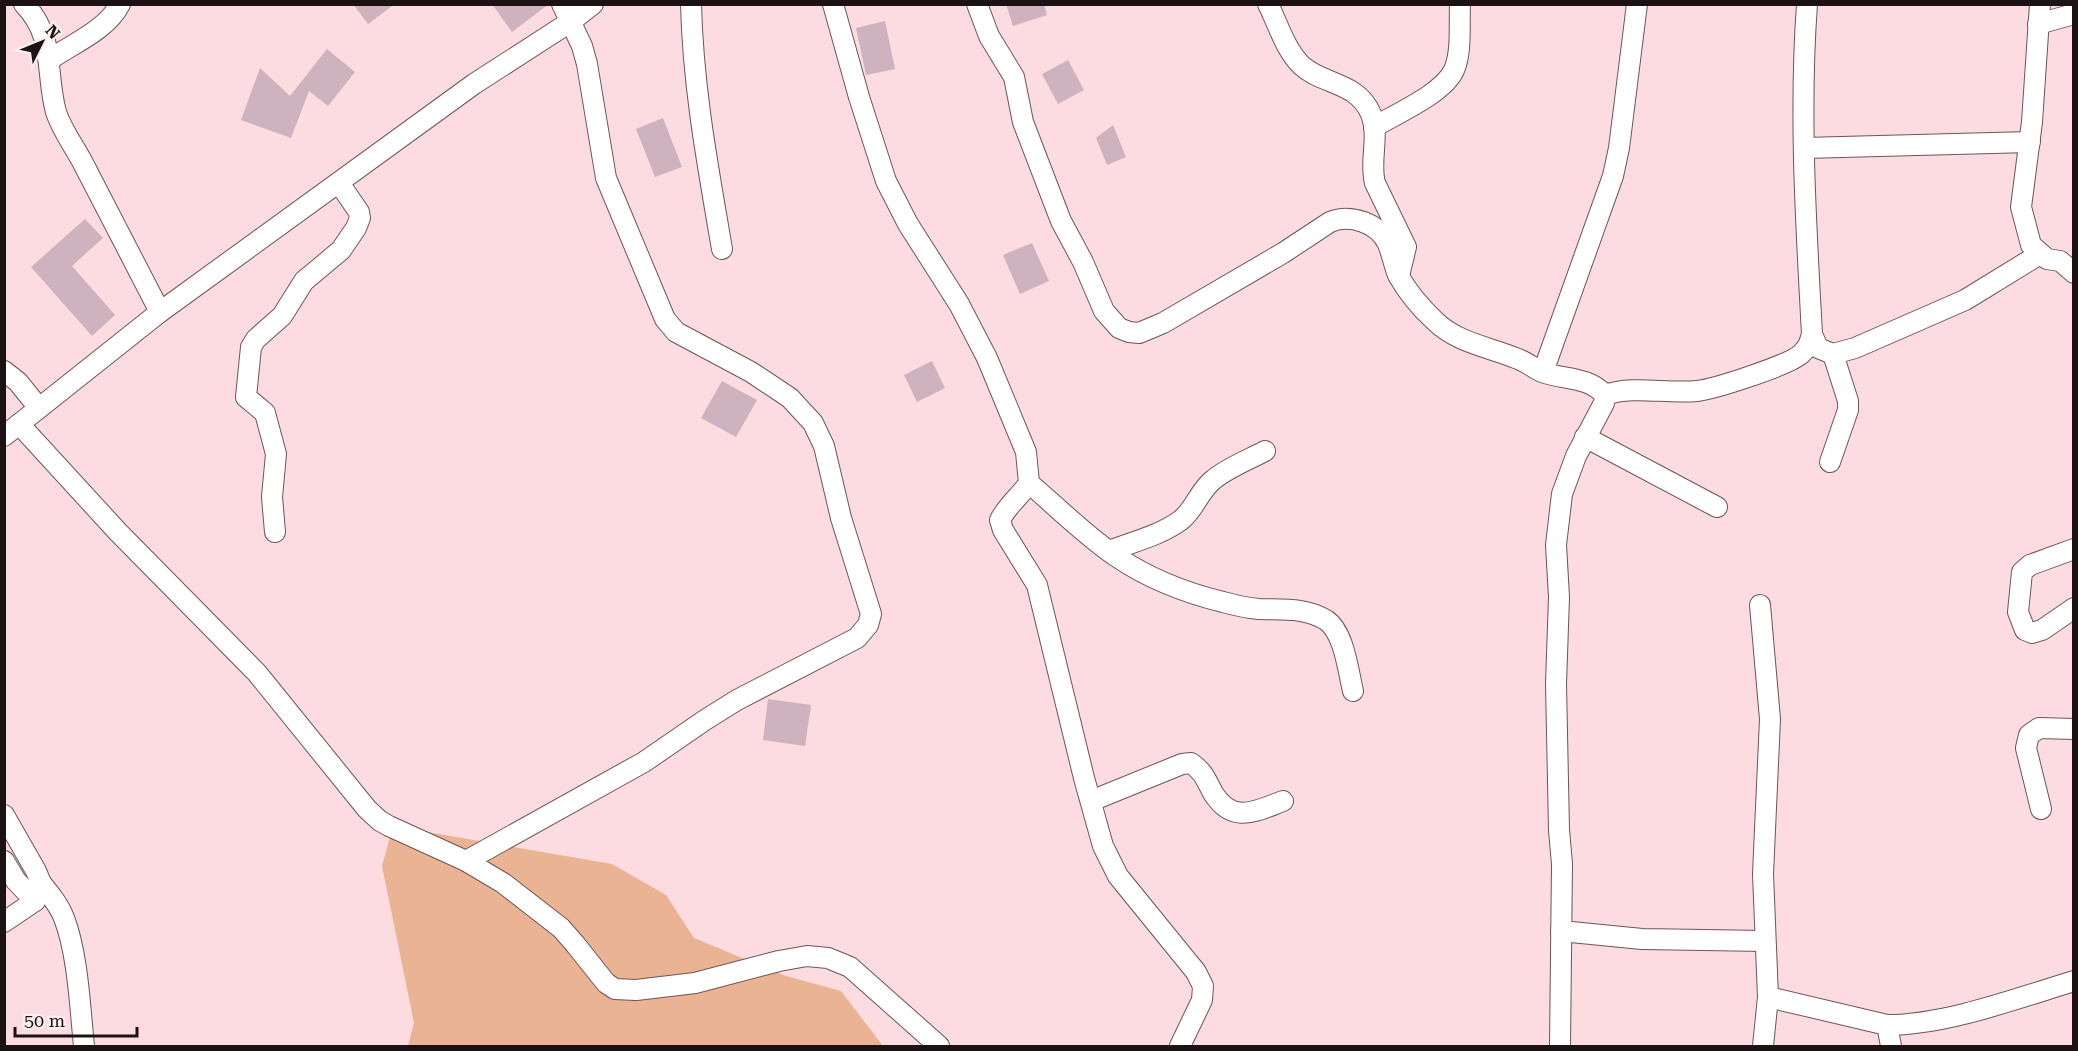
<svg xmlns="http://www.w3.org/2000/svg" width="2078" height="1051" font-family="'Roboto Serif',serif">
<rect width="100%" height="100%" fill="#fcdce0"/>
<path fill="#eab494" d="M416,830L612,864L666,895L694,938L786,976L841,991L883,1046H408L414,1023L382,866L390,837Z"/>
<g fill="#ceb2be">
<path d="M353,4H395L368,24Z"/>
<path d="M492,4H549L512,32Z"/>
<path d="M1006,4H1044L1047,15L1013,26Z"/>
<path d="M885,21L895,69L866,75L856,28Z"/>
<path d="M327,49L355,72L328,106L309,91L291,138L241,120L260,68L290,96Z"/>
<path d="M1068,60L1084,90L1058,104L1042,74Z"/>
<path d="M663,118L682,167L655,177L636,129Z"/>
<path d="M1113,125L1126,157L1107,165L1096,138Z"/>
<path d="M85,219L103,238L72,266L115,315L92,336L31,267Z"/>
<path d="M1032,243L1049,281L1020,294L1003,255Z"/>
<path d="M932,361L945,388L917,402L904,375Z"/>
<path d="M722,381L757,400L736,437L701,418Z"/>
<path d="M768,699L811,705L805,746L763,740Z"/>
</g>
<g fill="none" stroke-linecap="round" stroke-linejoin="round">
<g stroke="#6e5457" stroke-width="22">
<g id="minor">
<path d="M24,4C56,37 45,72 56,112C62,131 75,147 84,165C109,214 135,263 160,312"/>
<path d="M691,4C693,88 708,167 722,249"/>
<path d="M833,4L859,97L886,181L908,224L959,304L987,358L1026,452L1029,483C1020,496 1007,506 1000,520L1003,530L1037,585L1084,778L1103,846L1118,876L1196,972L1203,986L1202,1000L1180,1046"/>
<path d="M977,4L989,36L1014,77L1023,122L1061,221L1083,262L1104,311L1119,328L1129,332L1139,333L1163,323L1283,253L1330,222C1350,214 1378,222 1388,244C1392,254 1394,265 1398,275C1407,291 1422,309 1435,321C1457,343 1490,347 1518,359C1526,362 1534,368 1542,372C1564,380 1588,376 1605,395L1604,403L1576,456L1562,494L1556,545L1559,597L1556,684L1559,830L1562,864L1560,1046"/>
<path d="M1268,4C1278,24 1285,49 1301,65C1322,85 1357,81 1371,114C1380,136 1369,161 1375,183L1406,247L1399,276"/>
<path d="M2040,4L2032,122L2021,207L2031,245L2047,259L2060,261L2074,273"/>
<path d="M2038,24L2074,14"/>
<path d="M49,60C72,44 107,30 120,4"/>
<path d="M1374,127C1396,114 1444,93 1454,70C1462,52 1459,24 1460,4"/>
<path d="M1804,148L2030,142"/>
<path d="M1812,334L1818,348L1833,354L1855,348L1965,300L2040,254"/>
<path d="M4,371L18,382L39,408"/>
<path d="M1543,372L1613,176L1619,148L1637,4"/>
<path d="M1605,395C1634,385 1665,394 1697,391C1715,389 1789,365 1801,354C1808,348 1810,342 1812,334C1806,224 1799,114 1807,4"/>
<path d="M19,424L118,532L257,673L367,809L380,821L389,826L466,861L503,883L561,928L575,944L606,983L615,989L636,990L695,983L779,961L807,956L828,958L850,967L939,1046"/>
<path d="M4,436L160,312L474,84L570,22L593,4"/>
<path d="M1585,437L1717,507"/>
<path d="M1830,462L1848,410V401L1833,354"/>
<path d="M1029,483C1058,508 1086,536 1117,557C1148,578 1186,593 1223,602C1234,605 1247,608 1259,609C1281,610 1305,607 1326,620C1344,632 1348,670 1353,691"/>
<path d="M275,532L272,497L276,454L265,413L246,397L251,347L256,339L282,316L304,281L341,250L356,228L360,218L359,212L339,183"/>
<path d="M2074,549L2030,565L2022,572L2018,612L2025,630L2032,633L2042,630L2074,608"/>
<path d="M1109,551C1133,542 1161,535 1181,520C1195,509 1199,491 1213,480C1227,468 1248,460 1265,451"/>
<path d="M1760,605L1770,719L1763,874L1768,997L1763,1046"/>
<path d="M1091,801L1182,764L1191,763C1204,772 1206,780 1213,793C1233,825 1256,811 1283,801"/>
<path d="M2041,809L2026,748L2029,735L2039,728L2074,729"/>
<path d="M4,815L36,871L41,883L40,893L35,901L4,922"/>
<path d="M4,861L16,881L35,901"/>
<path d="M466,861L644,762L705,720L737,700L857,638L868,625L871,614L841,518L824,446L813,423L790,398L751,372L676,332L665,319L606,178L587,64L582,46L562,4"/>
<path d="M41,883C50,894 59,905 64,918C78,954 80,1008 84,1046"/>
<path d="M1561,931L1642,939L1765,941"/>
<path d="M1768,997L1887,1025C1946,1025 2018,998 2074,981"/>
<path d="M1887,1025L1891,1046"/>
</g>
</g>
<use href="#minor" stroke="#fff" stroke-width="20"/>
</g>
<rect width="2078" height="1051" fill="none" stroke="#1c1213" stroke-width="12"/>
<g transform="translate(42 42) rotate(47)" stroke="#fceff0" stroke-width="4.5" paint-order="stroke">
<path d="M0-4.5L10 22L0 15L-10 22Z" fill="#1c1213"/>
<text y="-9" font-size="16" font-weight="bold" text-anchor="middle" fill="#1c1213">N</text>
</g>
<path d="M15 1027v9h122v-9" fill="none" stroke="#1c1213" stroke-width="3"/>
<text x="24" y="1027" font-size="18" fill="#1c1213" stroke="#fceff0" stroke-width="4.5" paint-order="stroke">50 m</text>
</svg>
